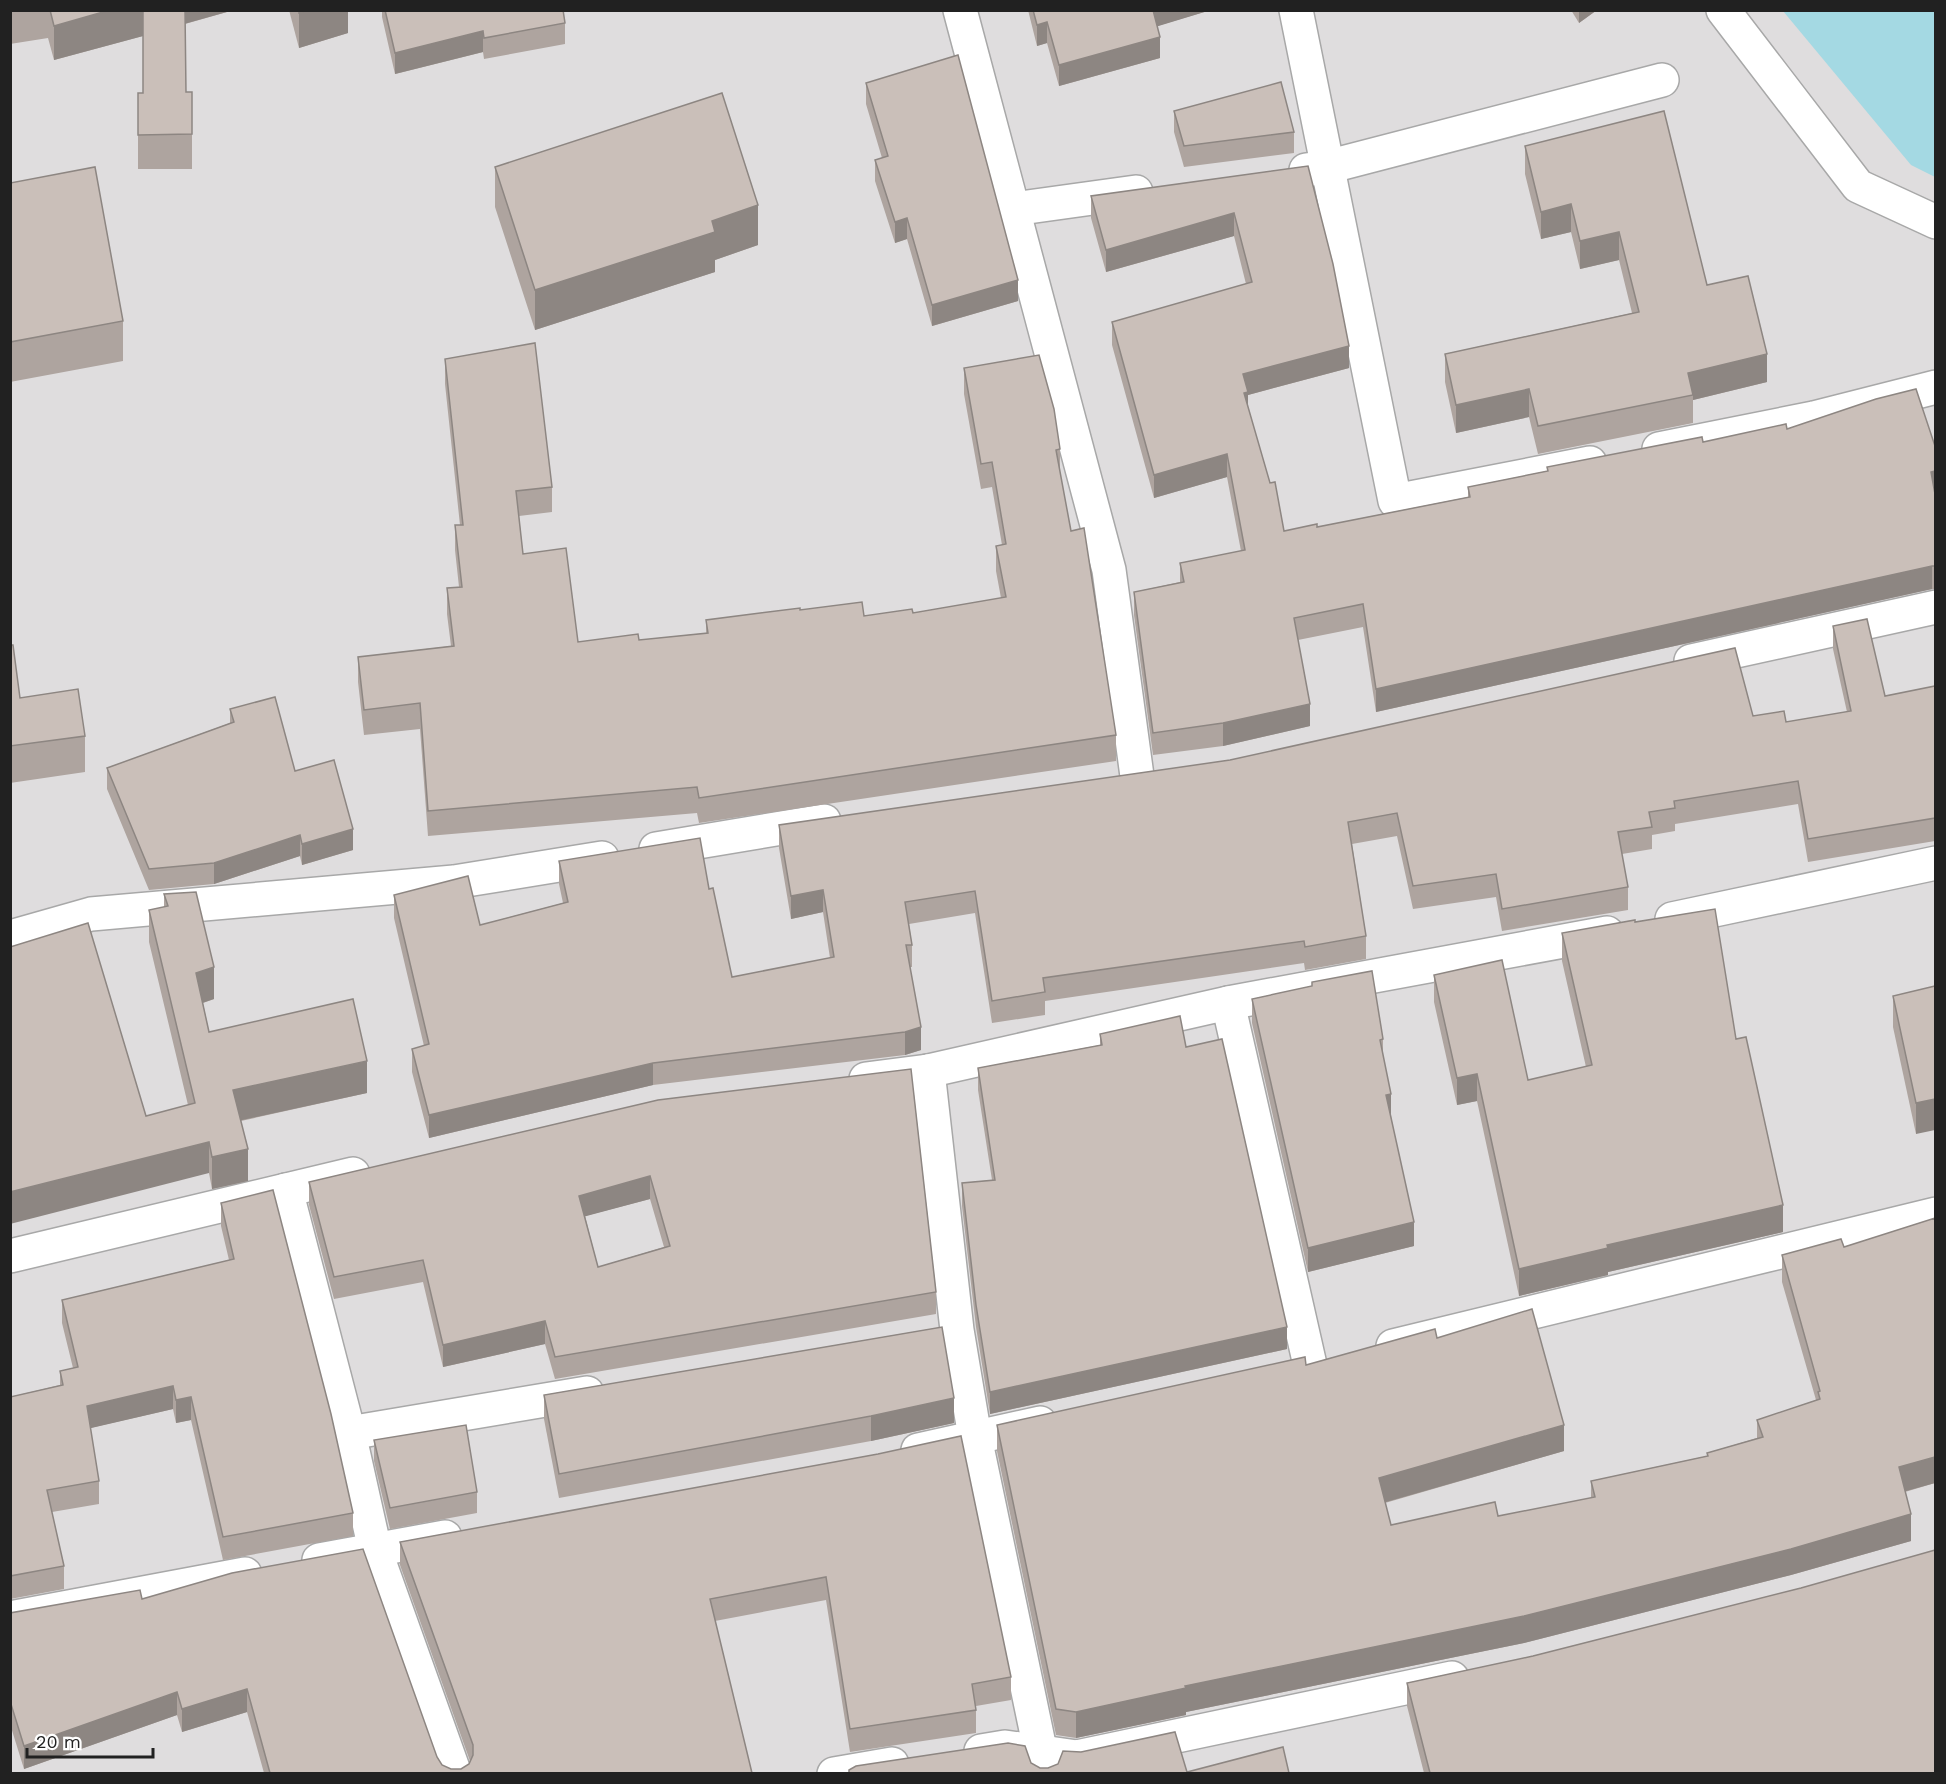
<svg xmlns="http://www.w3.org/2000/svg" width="1946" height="1784" font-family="'Work Sans',sans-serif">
<rect width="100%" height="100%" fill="#f2ede6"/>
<rect fill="#dfddde" x="11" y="11" width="1924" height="1762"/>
<path fill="#a4d9e3" d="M1783,11H1935V177L1911,165Z"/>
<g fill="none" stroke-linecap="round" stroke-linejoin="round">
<g stroke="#a8a8a8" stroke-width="36">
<g id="minor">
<path d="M960,10L1109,570L1137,776"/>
<path d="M1296,10L1395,501L1590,463"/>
<path d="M1723,10L1858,186L1936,222"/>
<path d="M1306,170L1327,167L1662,80"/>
<path d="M1013,209L1136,192"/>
<path d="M1659,449L1814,418L1936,387"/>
<path d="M1691,661L1936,607"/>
<path d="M656,849L824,821"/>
<path d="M1672,919L1936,863"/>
<path d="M10,937L91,914L454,882L602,858"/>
<path d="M1228,1003L1310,1365"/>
<path d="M928,1071L957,1330L975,1437L1045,1773"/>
<path d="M866,1079L928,1071L1228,1003L1607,933"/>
<path d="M286,1190L349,1433L375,1550L455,1774"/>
<path d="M10,1256L353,1174"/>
<path d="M1393,1346L1936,1214"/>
<path d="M349,1433L587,1393"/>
<path d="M918,1450L1040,1423"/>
<path d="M319,1560L445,1537"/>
<path d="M10,1618L245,1574"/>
<path d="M981,1751L1005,1747L1077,1757L1452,1678"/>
<path d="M834,1774L892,1764"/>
</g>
</g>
<use href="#minor" stroke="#fff" stroke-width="33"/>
</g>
<g fill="#aea49f" fill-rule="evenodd">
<path d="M10,10H234L185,24L186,92H192V169H138V93H143V36L54,60L48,38L10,44Z"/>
<path d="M289,10H348V33L299,48Z"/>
<path d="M382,10H563L565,23V44L484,59L483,52L395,74L382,17Z"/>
<path d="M1028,10H1211L1157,26L1160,58L1059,86L1047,43L1037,46Z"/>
<path d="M1571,10H1597L1579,23Z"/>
<path d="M866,83L1018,301L932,326L907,239L895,243L875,181V160L882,158L866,104Z"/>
<path d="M1174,111L1294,132V153L1184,167L1174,132Z"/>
<path d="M1525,146L1707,285L1767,382L1693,400V423L1538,454L1529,417L1456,433L1445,382V354L1632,313L1619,260L1580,269L1571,232L1541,239L1525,174Z"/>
<path d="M1308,166L1349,368L1248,395V407L1284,531L1317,527L1468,497V487L1547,471V467L1787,429L1935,446V589H1932L1376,712L1363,627L1298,640L1310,726L1223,746L1153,755L1134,615V592L1180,582V563L1241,551L1227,477L1154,498L1112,345V322L1246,284L1234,236L1106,272L1091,218V196Z"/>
<path d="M495,167L758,245L715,260V272L535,330L495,207Z"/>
<path d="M10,183L123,321V361L10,382Z"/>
<path d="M445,359L552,487V512L519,516L523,554L578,642L639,640L706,633V620L800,610L864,616L913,613L1001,598L996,571V546L1002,545L992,487L981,489L964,394V368L1060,449V474L1071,531L1116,735V761L699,823L697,813L428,836L420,729L364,735L358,682V657L451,646L447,614V588L459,587L455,550V525H460L445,384Z"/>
<path d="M1833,626L1885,696L1935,686V841L1808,862L1798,804L1675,824V831L1652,835V849L1622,854L1628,887V910L1502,931L1496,897L1413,909L1397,836L1352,844L1366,936V959L1305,970L1304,963L1045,1001V1015L992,1023L975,913L909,924L912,945V967H910L921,1050L905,1055L653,1085L429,1138L412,1072V1049L424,1046L394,918V895L480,925L563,903L559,884V861L709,889L732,977L830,958L823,912L791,919L779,848V825L1753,716L1786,722L1847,712L1833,649Z"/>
<path d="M10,645L20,698L85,736V772L10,783Z"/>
<path d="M230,709L295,771L353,850L302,865L300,856L214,884L149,890L107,789V768L230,723Z"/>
<path d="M164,894L214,999L203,1003L209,1032L367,1093L241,1121L248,1181L212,1189L209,1173L146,1116L188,1105L149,942V910L164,907Z"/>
<path d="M1635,922L1736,1039L1783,1232L1608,1272V1275L1519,1296L1477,1101L1457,1105L1434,1002V975L1528,1080L1586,1067L1562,961V933Z"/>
<path d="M1312,982L1383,1039V1057L1391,1116L1414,1246L1308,1272L1252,1023V999L1312,986Z"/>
<path d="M1935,986L1916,1134L1893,1027V996Z"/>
<path d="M1100,1034L1186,1047L1287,1349L990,1414L976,1327L962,1206V1183L992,1180L978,1090V1068L1100,1045Z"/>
<path d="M658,1100L936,1292V1314L555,1379L545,1344L443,1367L423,1282L334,1299L309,1205V1182ZM650,1199L664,1247L598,1267L585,1216Z"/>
<path d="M221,1203L353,1513V1536L223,1560L191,1420L176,1423L173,1409L90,1428L99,1481V1504L52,1512L64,1566V1589L10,1599V1397L60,1385V1371L73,1368L62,1323V1300L229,1260L221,1226Z"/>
<path d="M1935,1218V1483L1905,1492L1911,1541L1791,1575L1524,1643L1186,1712V1715L1076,1738L1056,1735L997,1451V1425L1306,1365L1437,1338L1564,1451L1385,1503L1391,1525L1498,1516L1591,1498V1481L1707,1456V1453L1757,1438V1420L1816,1400L1782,1282V1255L1844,1247Z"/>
<path d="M942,1327L954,1423L871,1441L559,1498L544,1419V1395Z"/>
<path d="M374,1440L477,1492V1513L390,1529L374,1461Z"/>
<path d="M878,1454L1011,1677V1700L976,1706V1733L850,1752L826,1600L715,1621L752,1773H264L247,1712L182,1732L177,1715L24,1769L10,1724V1613L142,1599L437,1757L442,1765L451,1769H461L469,1764L470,1761L400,1565V1542Z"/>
<path d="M1801,1588L1935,1773H1424L1407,1706V1683L1533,1656Z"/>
</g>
<g fill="#8d8682">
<path d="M110,10H143V36L54,60V26Z"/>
<path d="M184,10H234L184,24Z"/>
<path d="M308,10H348V33L299,48V13Z"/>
<path d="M1152,10H1211L1152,28Z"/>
<path d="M1582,10H1597L1579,23V12Z"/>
<path d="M1047,22V43L1037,46V25Z"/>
<path d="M483,31V52L395,74V53Z"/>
<path d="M1160,37V58L1059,86V65Z"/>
<path d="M1571,204V232L1541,239V212Z"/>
<path d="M758,205V245L715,260V272L535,330V290L712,221Z"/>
<path d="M1234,213V236L1106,272V250Z"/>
<path d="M907,218V239L895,243V222Z"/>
<path d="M1619,232V260L1580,269V241Z"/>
<path d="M1018,280V301L932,326V305Z"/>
<path d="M1349,346V368L1248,395V414L1244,416L1243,374Z"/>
<path d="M1767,354V382L1693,400V395L1688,373Z"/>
<path d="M1529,389V417L1456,433V405Z"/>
<path d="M1227,454V477L1154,498V475Z"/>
<path d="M1935,471V493L1931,472Z"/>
<path d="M1932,566V589L1376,712V689Z"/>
<path d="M1310,704V726L1223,746V723Z"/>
<path d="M353,829V850L302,865V844Z"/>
<path d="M300,835V856L214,884V863Z"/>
<path d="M823,890V912L791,919V896Z"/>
<path d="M214,967V999L196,1005V973Z"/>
<path d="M921,1027V1050L905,1055V1032Z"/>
<path d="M367,1061V1093L233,1122V1090Z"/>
<path d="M653,1063V1085L429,1138V1115Z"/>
<path d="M1477,1074V1101L1457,1105V1078Z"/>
<path d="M1391,1094V1118L1386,1095Z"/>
<path d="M1935,1099V1130L1916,1134V1103Z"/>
<path d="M209,1142V1173L10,1224V1192Z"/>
<path d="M248,1149V1181L212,1189V1157Z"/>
<path d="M650,1176V1199L579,1218V1196Z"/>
<path d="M1783,1205V1232L1608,1272V1275L1519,1296V1269L1607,1245Z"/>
<path d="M1414,1222V1246L1308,1272V1248Z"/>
<path d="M545,1321V1344L443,1367V1345Z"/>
<path d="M1287,1327V1349L990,1414V1392Z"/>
<path d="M173,1386V1409L87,1429V1406Z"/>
<path d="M191,1397V1420L176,1423V1400Z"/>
<path d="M954,1398V1423L871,1441V1416Z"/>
<path d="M1564,1425V1451L1379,1504V1478Z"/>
<path d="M1935,1457V1483L1899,1493V1467Z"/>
<path d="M1911,1514V1541L1791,1575L1524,1643L1186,1712V1715L1076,1738V1712Z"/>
<path d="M247,1689V1712L182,1732V1709Z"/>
<path d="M177,1692V1715L24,1769V1746Z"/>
</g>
<g fill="#cabfb9" stroke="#8d8682" stroke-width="1.5" fill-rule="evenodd">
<path d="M50,10H110L54,26Z"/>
<path d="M143,10H185L186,92H192V134L138,135V93H143Z"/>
<path d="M299,10H308L299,13Z"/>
<path d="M385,10H563L565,23L484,38L483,31L395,53Z"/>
<path d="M1033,10H1153L1160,37L1059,65L1047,22L1037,25Z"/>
<path d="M958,55L1018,280L932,305L907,218L895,222L875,160L888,156L866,83Z"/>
<path d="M1281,82L1294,132L1184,146L1174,111Z"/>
<path d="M722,93L758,205L712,221L715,232L535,290L495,167Z"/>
<path d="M1664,111L1707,285L1748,276L1767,354L1688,373L1693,395L1538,426L1529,389L1456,405L1445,354L1639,312L1619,232L1580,241L1571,204L1541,212L1525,146Z"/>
<path d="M1308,166L1333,264L1349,346L1243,374L1248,392L1244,393L1270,483L1275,482L1284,531L1317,524V527L1470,497L1468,487L1548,471L1547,467L1702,437L1703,442L1786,424L1787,429L1876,399L1916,389L1935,446V471L1931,472L1935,494V566H1932L1376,689L1363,604L1294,618L1310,704L1223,723L1153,733L1134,592L1184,582L1180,563L1245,550L1227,454L1154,475L1112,322L1252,282L1234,213L1106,250L1091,196Z"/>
<path d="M95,167L123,321L10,342V183Z"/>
<path d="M535,343L552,487L516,491L523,554L566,548L578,642L638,634L639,640L708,633L706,620L800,608V610L862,602L864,616L912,609L913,613L1006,597L996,546L1006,544L992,462L981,464L964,368L1039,355L1054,409L1060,449L1056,450L1071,531L1084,528L1116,735L699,798L697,787L428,811L420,703L364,710L358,657L454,646L447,588L462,587L455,525H463L445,359Z"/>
<path d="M1867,619L1885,696L1935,686V818L1808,839L1798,781L1674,801L1675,808L1649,812L1652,827L1618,832L1628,887L1502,909L1496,874L1413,886L1397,813L1348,822L1366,936L1305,947L1304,941L1043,978L1045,992L992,1001L975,891L905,902L912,945H906L921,1027L905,1032L653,1063L429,1115L412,1049L429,1044L394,895L468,876L480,925L568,902L559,861L700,838L709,889L713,888L732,977L834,957L823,890L791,896L779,825L1230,760L1735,648L1753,716L1784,711L1786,722L1851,711L1833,626Z"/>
<path d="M10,645H13L20,698L78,689L85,736L10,746Z"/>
<path d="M275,697L295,771L334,760L353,829L302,844L300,835L214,863L149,869L107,768L234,722L230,709Z"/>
<path d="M196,892L214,967L196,973L209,1032L353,999L367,1061L233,1090L248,1149L212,1157L209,1142L10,1192V947L88,923L146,1116L195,1103L149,910L168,906L164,894Z"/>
<path d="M1715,909L1736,1039L1746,1037L1783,1205L1607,1245L1608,1248L1519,1269L1477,1074L1457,1078L1434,975L1502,960L1528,1080L1592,1065L1562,933L1635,920V922Z"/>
<path d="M1372,971L1383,1039L1380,1040L1391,1094L1386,1095L1414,1222L1308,1248L1252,999L1312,986V982Z"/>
<path d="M1935,986V1099L1916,1103L1893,996Z"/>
<path d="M1180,1016L1186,1047L1222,1039L1287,1327L990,1392L976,1305L962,1183L995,1180L978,1068L1102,1045L1100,1034Z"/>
<path d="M911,1069L936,1292L555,1357L545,1321L443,1345L423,1260L334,1277L309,1182L658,1100ZM650,1176L670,1246L598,1267L579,1196Z"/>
<path d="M273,1190L331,1414L353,1513L223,1537L191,1397L176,1400L173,1386L87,1406L99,1481L47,1490L64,1566L10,1576V1397L63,1385L60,1371L78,1367L62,1300L234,1259L221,1203Z"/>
<path d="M1935,1218V1457L1899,1467L1911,1514L1791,1549L1524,1616L1185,1686L1186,1688L1076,1712L1056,1709L997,1425L1305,1357L1306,1365L1435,1329L1437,1338L1532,1309L1564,1425L1379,1478L1391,1525L1495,1502L1498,1516L1595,1497L1591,1481L1708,1456L1707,1453L1763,1437L1757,1420L1820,1399L1818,1392L1820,1391L1782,1255L1841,1239L1844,1247Z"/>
<path d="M942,1327L954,1398L871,1416L559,1474L544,1395Z"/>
<path d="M466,1425L477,1492L390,1508L374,1440Z"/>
<path d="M961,1436L1011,1677L972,1684L976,1710L850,1729L826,1577L710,1599L752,1773H270L247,1689L182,1709L177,1692L24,1746L10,1701V1613L140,1590L142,1599L232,1573L363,1549L437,1757L442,1765L451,1769H461L469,1764L473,1755V1745L400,1542L878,1454Z"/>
<path d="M1935,1550V1773H1430L1407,1683L1533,1656L1801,1588Z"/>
<path d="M1175,1732L1187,1772L1283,1747L1289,1773H848H849V1770L856,1766L1008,1743L1025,1746L1031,1763L1040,1768H1048L1058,1764L1063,1751L1081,1752Z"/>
</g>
<rect width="1946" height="1784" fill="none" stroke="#212121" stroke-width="24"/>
<path d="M27 1748v9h126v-9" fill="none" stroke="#212121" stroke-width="3"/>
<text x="36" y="1748" font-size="18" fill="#212121" stroke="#ffffff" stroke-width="4.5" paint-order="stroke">20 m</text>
</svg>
